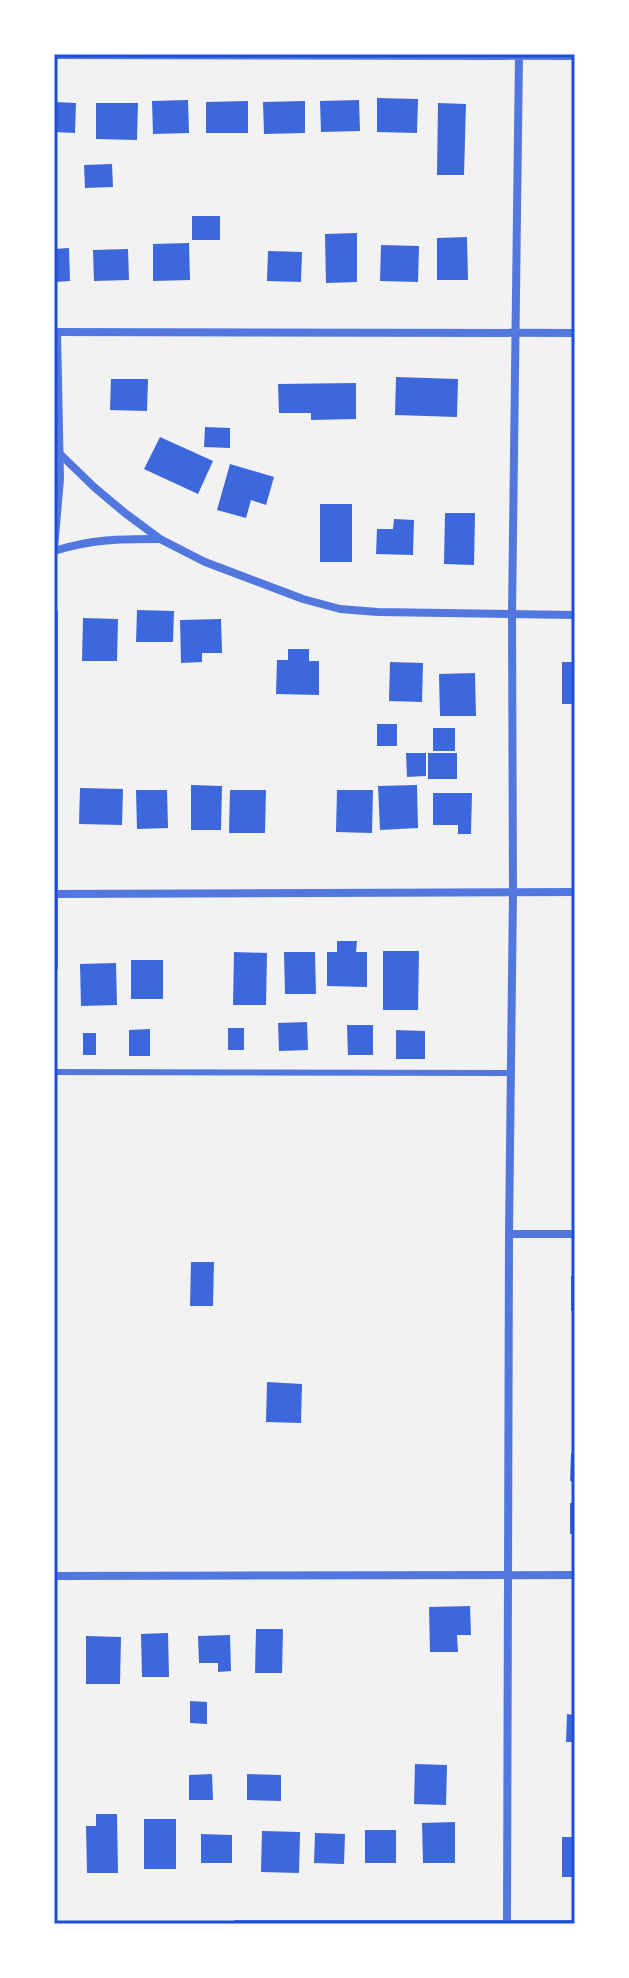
<svg xmlns="http://www.w3.org/2000/svg" width="629" height="1978" font-family="'Roboto Condensed',sans-serif">
<rect width="100%" height="100%" fill="#f2f2f2"/>
<g fill="#3d67dc">
<path d="M377,98L418,99L417,133L377,132Z"/>
<path d="M188,100L189,133L153,134L152,101Z"/>
<path d="M359,100L360,131L321,132L320,101Z"/>
<path d="M248,101V133H206V102Z"/>
<path d="M305,101V133L264,134L263,102Z"/>
<path d="M54,102L76,103L75,133L54,132Z"/>
<path d="M96,103H138L137,140L96,139Z"/>
<path d="M438,103L466,104L464,175H437Z"/>
<path d="M112,164L113,187L85,188L84,165Z"/>
<rect x="192" y="216" width="28" height="24"/>
<path d="M357,233V282L326,283L325,234Z"/>
<path d="M467,237L468,280H437V238Z"/>
<path d="M189,243L190,280L153,281V244Z"/>
<path d="M381,245L419,246L418,282L380,281Z"/>
<path d="M69,248L70,281L54,282V249Z"/>
<path d="M128,249L129,280L94,281L93,250Z"/>
<path d="M268,251L302,252L301,282L267,281Z"/>
<path d="M396,377L458,379L457,417L395,415Z"/>
<path d="M111,379H148L147,411L110,410Z"/>
<path d="M356,383V419L311,420V413H279L278,384Z"/>
<path d="M205,427L230,428V448L204,447Z"/>
<path d="M160,437L213,461L198,494L144,469Z"/>
<path d="M230,464L274,477L266,505L251,500L246,518L217,510Z"/>
<rect x="320" y="504" width="32" height="58"/>
<path d="M445,513H475L474,565L444,564Z"/>
<path d="M394,519L414,520L413,555L376,554L377,529H393Z"/>
<path d="M137,610L174,611L173,642H136Z"/>
<path d="M83,618L118,619L117,661H82Z"/>
<path d="M221,619L222,653H202V662L181,663L180,620Z"/>
<path d="M288,649H309V661H319V695L276,694L277,660H288Z"/>
<path d="M390,662L423,663L422,702L389,701Z"/>
<rect x="562" y="662" width="13" height="42"/>
<path d="M475,673L476,716H440L439,674Z"/>
<rect x="377" y="724" width="20" height="22"/>
<rect x="433" y="728" width="22" height="23"/>
<path d="M406,753H426V776L407,777Z"/>
<rect x="428" y="753" width="29" height="26"/>
<path d="M191,785L222,786L221,830H191Z"/>
<path d="M417,785L418,828L380,830L378,786Z"/>
<path d="M80,788L123,789L122,825L79,824Z"/>
<path d="M136,790H167L168,828L137,829Z"/>
<path d="M230,790H266L265,833H229Z"/>
<path d="M337,790H373L372,833L336,832Z"/>
<path d="M433,793H472L471,834H458V825H433Z"/>
<path d="M337,941H357L356,952H367V987L327,986V952H337Z"/>
<path d="M383,951H419L418,1010H383Z"/>
<path d="M234,952L267,953L266,1005H233Z"/>
<path d="M284,952H315L316,994H285Z"/>
<rect x="131" y="960" width="32" height="39"/>
<path d="M116,963L117,1005L81,1006L80,964Z"/>
<path d="M307,1022L308,1050L279,1051L278,1023Z"/>
<path d="M347,1025H373V1055H348Z"/>
<rect x="228" y="1028" width="16" height="22"/>
<path d="M150,1029V1056H129V1030Z"/>
<path d="M396,1030L425,1031V1059H396Z"/>
<rect x="83" y="1033" width="13" height="22"/>
<path d="M191,1262H214L213,1306H190Z"/>
<rect x="571" y="1276" width="4" height="35"/>
<path d="M267,1382L302,1384L301,1423L266,1422Z"/>
<path d="M571,1453H575V1482L570,1481Z"/>
<rect x="570" y="1503" width="5" height="31"/>
<path d="M470,1606L471,1635H457L458,1652H430L429,1607Z"/>
<path d="M256,1629H283L282,1673H255Z"/>
<path d="M168,1633L169,1677H142L141,1634Z"/>
<path d="M230,1635L231,1671L218,1672V1663H199L198,1636Z"/>
<path d="M86,1636L121,1637L120,1684H86Z"/>
<path d="M190,1701L207,1702V1724L190,1723Z"/>
<path d="M567,1714L575,1715V1742H566Z"/>
<path d="M415,1764L447,1765L446,1805L414,1804Z"/>
<path d="M212,1774L213,1800H189V1775Z"/>
<path d="M247,1774L281,1775V1801L247,1800Z"/>
<path d="M54,1809H57V1838L54,1837Z"/>
<path d="M96,1814H117L118,1873H87L86,1826H96Z"/>
<rect x="144" y="1819" width="32" height="50"/>
<path d="M455,1822V1863H423L422,1823Z"/>
<rect x="365" y="1830" width="31" height="33"/>
<path d="M262,1831L300,1832L299,1873L261,1872Z"/>
<path d="M315,1833L345,1834L344,1864L314,1863Z"/>
<path d="M201,1834L232,1835V1863H201Z"/>
<rect x="562" y="1837" width="13" height="40"/>
</g>
<g fill="none" stroke-linecap="round" stroke-linejoin="round">
<path stroke="#5277de" stroke-width="6" d="M54,1072L510,1073"/>
<g stroke="#5277de" stroke-width="8">
<path d="M54,55L575,56"/>
<path d="M54,332L575,333"/>
<path d="M54,444L60,454L94,487L125,513L160,539L205,562L303,599L340,609L378,612L575,615"/>
<path d="M54,549L60,479L57,332"/>
<path d="M54,551C92,539 120,539 159,539"/>
<path d="M54,613V967"/>
<path d="M54,894L575,892"/>
<path d="M509,1234H575"/>
<path d="M54,1576L575,1575"/>
<path d="M236,1924H575"/>
<path d="M507,1924L509,1234L513,892L512,615L519,54"/>
</g>
</g>
<rect width="629" height="1978" fill="none" stroke="#ffffff" stroke-width="112"/>
<rect x="56" y="56" width="517" height="1866" fill="none" stroke="#1d4ed8" stroke-width="3"/>
</svg>
